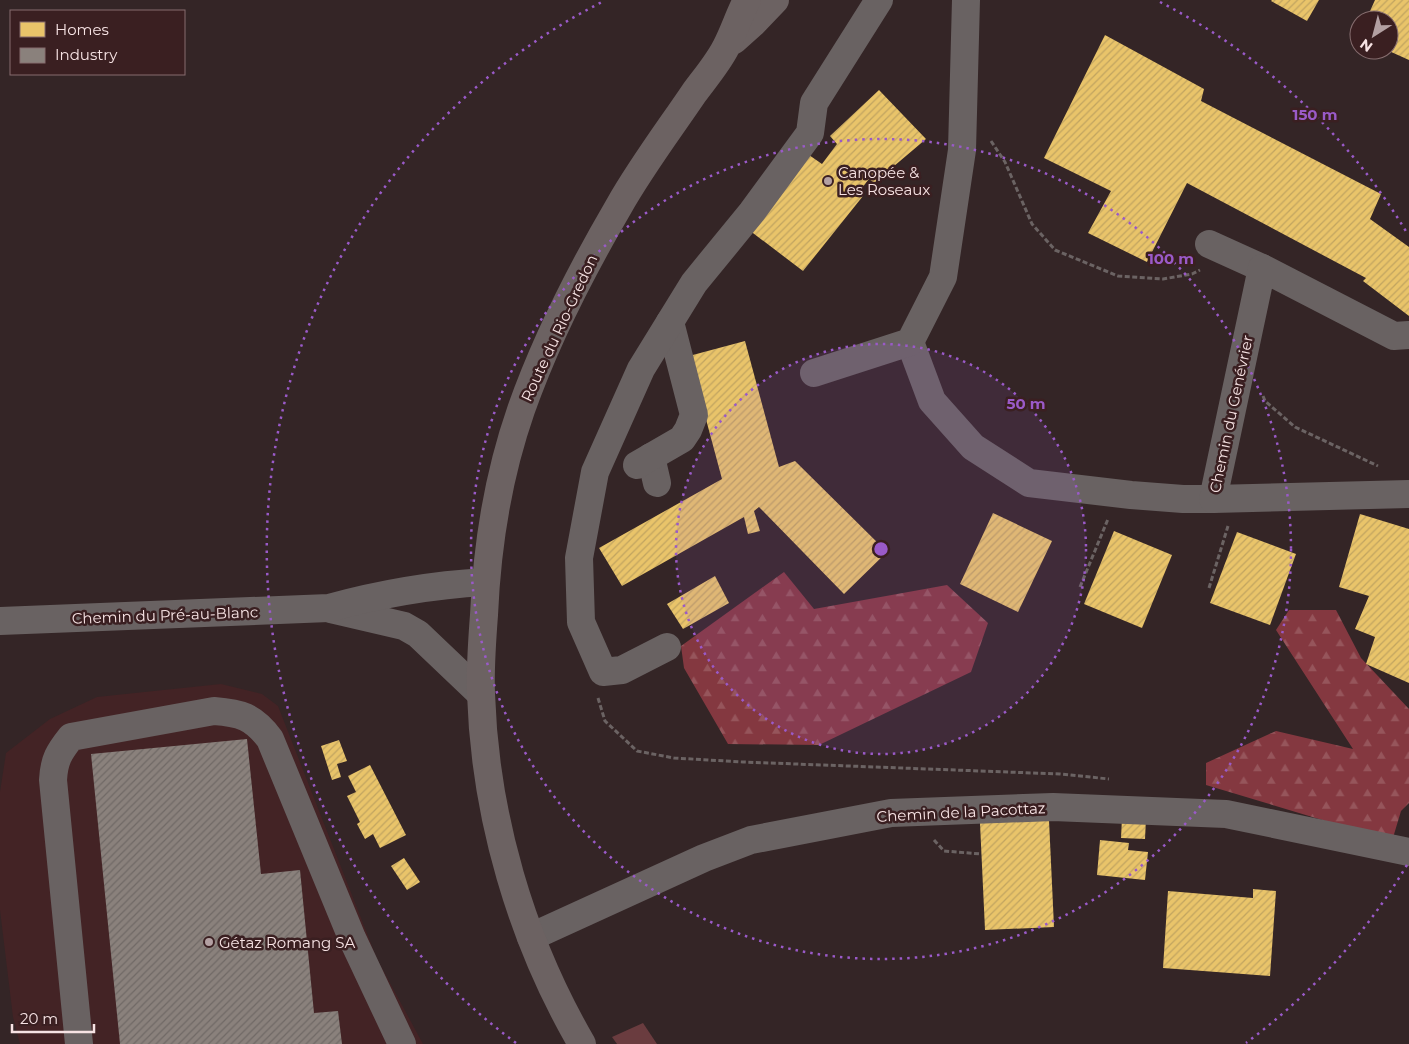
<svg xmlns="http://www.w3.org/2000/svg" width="1409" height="1044" font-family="Montserrat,sans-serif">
<defs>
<pattern id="forest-firs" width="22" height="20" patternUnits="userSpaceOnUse" patternTransform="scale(1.25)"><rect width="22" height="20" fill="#843840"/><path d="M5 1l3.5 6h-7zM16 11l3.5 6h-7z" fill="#96555b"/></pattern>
<pattern id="homes-hatch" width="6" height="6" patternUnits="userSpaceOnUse" patternTransform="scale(1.25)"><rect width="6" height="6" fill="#e9c46a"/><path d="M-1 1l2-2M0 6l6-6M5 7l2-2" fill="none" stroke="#c1a460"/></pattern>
<pattern id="industry-hatch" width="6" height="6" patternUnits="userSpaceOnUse" patternTransform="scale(1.25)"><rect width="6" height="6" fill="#8a817c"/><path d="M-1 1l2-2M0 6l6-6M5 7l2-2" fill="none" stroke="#706966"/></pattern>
</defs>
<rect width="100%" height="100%" fill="#342526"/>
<path fill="#432325" d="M221,684L262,694L278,706L377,959L423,1044H20L13,1017L0,910V792L6,753L50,719L97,697Z"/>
<path fill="#6a3c3f" d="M643,1023L657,1044H617L612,1037Z"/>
<g fill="url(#forest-firs)">
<path d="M784,572L814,609L947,585L988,623L971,672L819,745L728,744L684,668L681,646Z"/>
<path d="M1289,610H1336L1361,658L1409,709V803L1401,811L1392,841L1206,785V763L1276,731L1353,749L1276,630Z"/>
</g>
<g fill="url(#homes-hatch)">
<path d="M1272,0H1319L1307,21L1271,1Z"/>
<path d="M1375,0H1409V60L1389,51V20H1366Z"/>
<path d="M1105,35L1204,89L1201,101L1381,194L1370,219L1409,247V316L1363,281L1366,278L1187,183L1147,262L1088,233L1111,191L1044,158Z"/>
<path d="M879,90L926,139L874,183L869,179L858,193L863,196L803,271L749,230L809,155L822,164L837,144L830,136Z"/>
<path d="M745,341L779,467L795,461L887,552L844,594L759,507L754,511L760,531L748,534L744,517L622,586L599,548L722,479L689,356Z"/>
<path d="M993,513L1052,541L1018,612L960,584Z"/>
<path d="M1360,514L1409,529V683L1366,664L1375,637L1355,629L1369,596L1339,587Z"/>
<path d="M1114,531L1172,555L1142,628L1084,604Z"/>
<path d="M1237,532L1296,554L1270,625L1210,603Z"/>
<path d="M715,576L729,603L683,629L667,604Z"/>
<path d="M339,740L347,761L337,764L341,777L332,780L321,746Z"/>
<path d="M370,765L406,835L380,848L373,834L365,839L357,824L360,822L347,796L356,792L348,776Z"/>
<path d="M1122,818L1146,819L1145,839L1121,838Z"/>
<path d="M1049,820L1054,927L985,930L980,823Z"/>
<path d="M1100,840L1129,843L1128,850L1148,852L1145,880L1097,875Z"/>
<path d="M404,858L420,882L407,890L391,866Z"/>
<path d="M1253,889L1276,891L1270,976L1163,968L1168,891L1253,898Z"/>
</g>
<path fill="url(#industry-hatch)" d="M247,739L261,874L300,870L314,1013L338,1011L342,1044H120L91,754Z"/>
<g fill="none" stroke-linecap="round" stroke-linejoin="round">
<g stroke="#6b6363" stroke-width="3" stroke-dasharray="5 2.5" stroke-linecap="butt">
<path d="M991,141L1005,162L1032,224L1055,250L1118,276L1163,279L1192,274L1200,270"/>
<path d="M1263,396L1265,401L1295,427L1378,466"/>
<path d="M1080,587L1108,519"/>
<path d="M1209,588L1228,526"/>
<path d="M598,698L605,721L637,751L674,758L743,762L1060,774L1109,779"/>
<path d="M934,840L944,851L981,854"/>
</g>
<g stroke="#696262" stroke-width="28">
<path d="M1209,244L1262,268"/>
<path d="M910,342L932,401L973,447L1029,483L1131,495L1183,499H1213L1262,268L1394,336L1409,335"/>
<path d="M814,373L910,342L943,277L962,150L966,0"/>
<path d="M651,457L657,483"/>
<path d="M637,465L682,439L688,430L694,415L670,322"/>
<path d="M1213,499L1409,494"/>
<path d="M331,609L404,626L418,634L481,694"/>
<path d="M0,621L329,608C380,594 432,585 485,582"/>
<path d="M667,647L622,670L603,672L581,622L579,558L595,472L641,369L694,283L752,212L810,133L814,103L879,0"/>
<path d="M531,937L704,858L751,840L891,813L1053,807L1226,814L1409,852"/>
<path d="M79,1044L53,780C54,760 59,752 71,737L214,711C240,713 253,716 270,739L352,938L402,1044"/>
</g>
<g stroke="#6c6262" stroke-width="28">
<path d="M734,40L753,23L775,0"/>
<path d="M582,1044C521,939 485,816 481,694C480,668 482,641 484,615C487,545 498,476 521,410C546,339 581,271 619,206C641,167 669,130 694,93C705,78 718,63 726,47C734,32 739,15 747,0"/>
</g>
</g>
<circle cx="881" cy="549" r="205" fill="#9a5ac8" fill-opacity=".12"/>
<g fill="none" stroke="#9a5ac8" stroke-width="2.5" stroke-dasharray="2.5 5">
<circle cx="881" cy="549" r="205"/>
<circle cx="881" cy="549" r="410"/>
<path d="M1407 865A614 614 0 0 1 1246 1043M516 1043A614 614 0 0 1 602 2M1160 2A614 614 0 0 1 1407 233"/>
</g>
<g fill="#b3a0a2" stroke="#3a1f21" stroke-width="2">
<circle cx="828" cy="181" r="5"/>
<circle cx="209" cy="942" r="5"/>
</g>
<g text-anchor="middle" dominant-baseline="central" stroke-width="5" stroke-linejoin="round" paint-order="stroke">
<g font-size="15" fill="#f7e3e4" stroke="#3a1f21" text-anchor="start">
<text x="838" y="172">Canopée &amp;<tspan x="838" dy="17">Les Roseaux</tspan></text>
<text x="219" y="942">Gétaz Romang SA</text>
</g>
<g font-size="15" fill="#f7e3e4" stroke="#3a1f21">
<text transform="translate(559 328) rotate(-65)">Route du Rio-Gredon</text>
<text transform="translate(1231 414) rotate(-78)">Chemin du Genévrier</text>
<text transform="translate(165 615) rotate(-2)">Chemin du Pré-au-Blanc</text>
<text transform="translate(961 812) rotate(-3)">Chemin de la Pacottaz</text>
</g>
</g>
<circle cx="881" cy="549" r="8" fill="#9a5ac8" stroke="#3a1f21" stroke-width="2.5"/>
<g font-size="15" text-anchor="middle" font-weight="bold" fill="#9a5ac8" stroke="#3a1f21" stroke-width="5" stroke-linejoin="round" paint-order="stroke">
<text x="1315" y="120">150 m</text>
<text x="1171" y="264">100 m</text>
<text x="1026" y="409">50 m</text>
</g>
<rect x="10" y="10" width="175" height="65" fill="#3a1f21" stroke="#866d6f"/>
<rect x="20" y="22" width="25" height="15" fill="#e9c46a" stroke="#866d6f"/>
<text x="55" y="35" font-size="15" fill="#f7e3e4">Homes</text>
<rect x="20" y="48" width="25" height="15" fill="#8a817c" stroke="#866d6f"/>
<text x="55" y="60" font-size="15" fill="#f7e3e4">Industry</text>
<g transform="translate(1374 35) rotate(216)"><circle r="24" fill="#3a1f21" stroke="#866d6f"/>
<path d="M0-4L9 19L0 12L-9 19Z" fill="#b3a0a2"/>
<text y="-8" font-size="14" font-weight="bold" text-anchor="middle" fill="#f7e3e4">N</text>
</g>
<path d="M12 1024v8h82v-8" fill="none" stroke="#f7e3e4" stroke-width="2.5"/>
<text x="20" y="1024" font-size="15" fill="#f7e3e4" stroke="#3a1f21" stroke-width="4" paint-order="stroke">20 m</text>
</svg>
